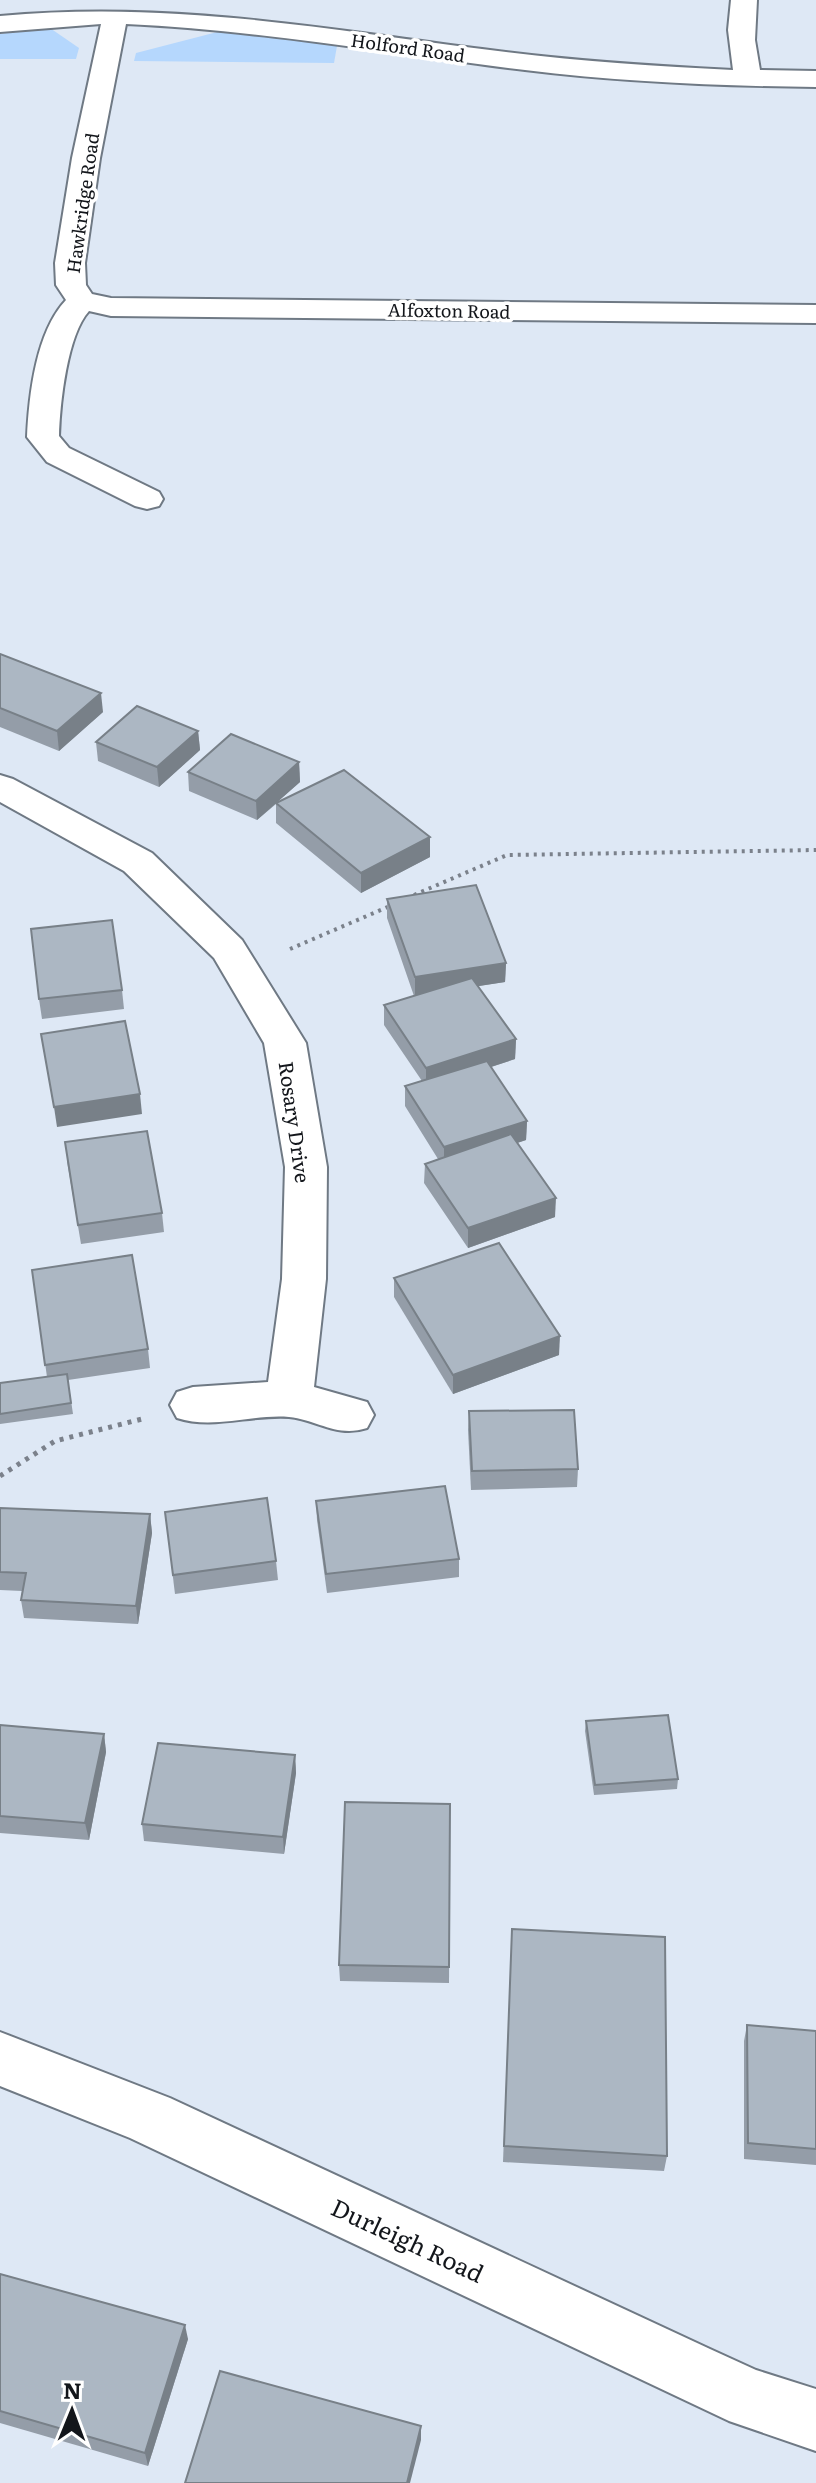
<svg xmlns="http://www.w3.org/2000/svg" width="816" height="2483" font-family="Literata,serif">
<rect width="100%" height="100%" fill="#dee8f5"/>
<g fill="#b5d7fd">
<path d="M47,26L79,48L76,59H0V34Z"/>
<path d="M225,30L337,46L334,63L134,61L136,53Z"/>
</g>
<g fill="none" stroke-linecap="round" stroke-linejoin="round">
<g stroke="#6f7984" stroke-width="4">
<g id="minor">
<path d="M731,0H757L755,40L760,70L816,71V87C719,86 622,82 525,70C392,54 260,30 126,24L100,158L85,263L86,285L92,294L111,298L816,305V323L111,316L89,311C67,335 60,404 59,436L69,448L159,492L163,499L159,506L147,509L135,506L47,462L27,437C29,394 36,332 66,300L56,285L55,263L72,158L101,24L0,32V16C170,0 323,29 490,50C571,61 652,66 733,70L728,30Z"/>
<path d="M0,775L13,779L152,853L242,940L306,1043L327,1167L326,1279L314,1387L367,1402L374,1415L367,1428C337,1438 318,1420 289,1417C251,1414 213,1430 177,1418L170,1405L177,1392L193,1387L268,1382L282,1279L285,1167L264,1043L214,958L124,871L0,802Z"/>
<path d="M0,2032L170,2098L710,2349L756,2370L816,2389V2451L729,2421L130,2138L0,2086Z"/>
</g>
</g>
<g stroke="#7b818b" stroke-width="4" stroke-dasharray="3 5" stroke-linecap="butt">
<path d="M414,895L507,855L816,850"/>
<path d="M290,949L390,906"/>
</g>
<path stroke="#7b818b" stroke-width="5" stroke-dasharray="4 6" stroke-linecap="butt" d="M0,1476L55,1441L142,1419"/>
<use href="#minor" fill="#fff" fill-rule="evenodd"/>
</g>
<g fill="#949da8">
<path d="M0,654L103,712L59,751L0,727Z"/>
<path d="M198,731L200,750L159,787L98,761L96,742Z"/>
<path d="M299,762L300,782L276,803L430,857L361,893L276,823V804L257,820L189,791L188,772Z"/>
<path d="M387,899L506,963L505,982L478,986L516,1039L515,1059L491,1067L527,1121L526,1140L517,1143L555,1217L468,1248L424,1183L425,1164L438,1159L405,1106V1086L422,1081L384,1025V1005L414,996L387,918Z"/>
<path d="M122,990L124,1009L42,1019L39,999Z"/>
<path d="M67,1161L162,1213L164,1232L81,1244Z"/>
<path d="M32,1270L148,1349L150,1368L68,1380L73,1414L0,1424V1383L47,1377Z"/>
<path d="M394,1278L559,1355L453,1394L394,1297Z"/>
<path d="M469,1411L578,1469L577,1487L471,1490L468,1430Z"/>
<path d="M316,1501L459,1559V1577L327,1593L317,1520Z"/>
<path d="M0,1508L150,1514L152,1533L138,1624L24,1618L21,1600L22,1591L0,1590Z"/>
<path d="M165,1512L276,1561L278,1580L175,1594Z"/>
<path d="M586,1721L678,1779L677,1789L594,1795L585,1731Z"/>
<path d="M0,1725L104,1734L106,1752L89,1840L0,1833Z"/>
<path d="M295,1755L296,1773L284,1854L144,1841L142,1824Z"/>
<path d="M450,1804L449,1983L340,1981L339,1965Z"/>
<path d="M512,1929L667,2156L664,2171L503,2162Z"/>
<path d="M747,2025L816,2031V2165L744,2159V2041Z"/>
<path d="M0,2274L188,2339L148,2466L0,2423Z"/>
</g>
<g fill="#788088">
<path d="M101,693L103,712L59,751L57,731Z"/>
<path d="M198,731L200,750L159,787L157,767Z"/>
<path d="M299,762L300,782L257,820L256,801Z"/>
<path d="M430,837V857L361,893V873Z"/>
<path d="M506,963L505,982L415,996V977Z"/>
<path d="M516,1039L515,1059L426,1088V1068Z"/>
<path d="M140,1094L142,1114L57,1127L54,1107Z"/>
<path d="M527,1121L526,1140L444,1167V1147Z"/>
<path d="M556,1198L555,1217L468,1248V1228Z"/>
<path d="M560,1336L559,1355L453,1394V1375Z"/>
<path d="M150,1514L152,1533L138,1624L136,1606Z"/>
<path d="M104,1734L106,1752L89,1840L85,1823Z"/>
<path d="M295,1755L296,1773L284,1854L283,1837Z"/>
<path d="M185,2325L188,2339L148,2466L145,2453Z"/>
<path d="M421,2426V2440L410,2483H407Z"/>
</g>
<g fill="#acb7c3" stroke="#788088" stroke-width="2">
<path d="M0,654L101,693L57,731L0,708Z"/>
<path d="M137,706L198,731L157,767L96,742Z"/>
<path d="M231,734L299,762L256,801L188,772Z"/>
<path d="M344,770L430,837L361,873L276,803Z"/>
<path d="M476,885L506,963L415,977L387,899Z"/>
<path d="M112,920L122,990L39,999L31,929Z"/>
<path d="M472,978L516,1039L426,1068L384,1005Z"/>
<path d="M125,1021L140,1094L54,1107L41,1034Z"/>
<path d="M487,1061L527,1121L444,1147L405,1086Z"/>
<path d="M147,1131L162,1213L78,1225L65,1142Z"/>
<path d="M511,1134L556,1198L468,1228L425,1164Z"/>
<path d="M499,1243L560,1336L453,1375L394,1278Z"/>
<path d="M132,1255L148,1349L45,1365L32,1270Z"/>
<path d="M67,1374L71,1403L0,1414V1383Z"/>
<path d="M574,1410L578,1469L472,1471L469,1411Z"/>
<path d="M445,1486L459,1559L326,1574L316,1501Z"/>
<path d="M267,1498L276,1561L173,1575L165,1512Z"/>
<path d="M0,1508L150,1514L136,1606L21,1600L26,1573L0,1572Z"/>
<path d="M668,1715L678,1779L595,1785L586,1721Z"/>
<path d="M0,1725L104,1734L85,1823L0,1816Z"/>
<path d="M158,1743L295,1755L283,1837L142,1824Z"/>
<path d="M345,1802L450,1804L449,1967L339,1965Z"/>
<path d="M512,1929L665,1937L667,2156L504,2146Z"/>
<path d="M747,2025L816,2031V2149L748,2143Z"/>
<path d="M0,2274L185,2325L145,2453L0,2411Z"/>
<path d="M220,2371L421,2426L407,2483H185Z"/>
</g>
<g text-anchor="middle" dominant-baseline="central" stroke-width="7" stroke-linejoin="round" paint-order="stroke">
<g font-size="18" fill="#13161b" stroke="#fff">
<text transform="translate(408 47) rotate(8)">Holford Road</text>
<text transform="translate(82 203) rotate(-82)">Hawkridge Road</text>
<text transform="translate(449 310) rotate(1)">Alfoxton Road</text>
</g>
<g font-size="20" fill="#13161b" stroke="#fff">
<text transform="translate(296 1122) rotate(82)">Rosary Drive</text>
</g>
<g font-size="24" fill="#13161b" stroke="#fff">
<text transform="translate(408 2239) rotate(25)">Durleigh Road</text>
</g>
</g>
<g transform="translate(72 2411) rotate(1)" stroke="#ffffff" stroke-width="6" paint-order="stroke">
<path d="M0-6L14 30L0 20L-14 30Z" fill="#13161b"/>
<text y="-12" font-size="22" font-weight="bold" text-anchor="middle" fill="#13161b">N</text>
</g>
</svg>
